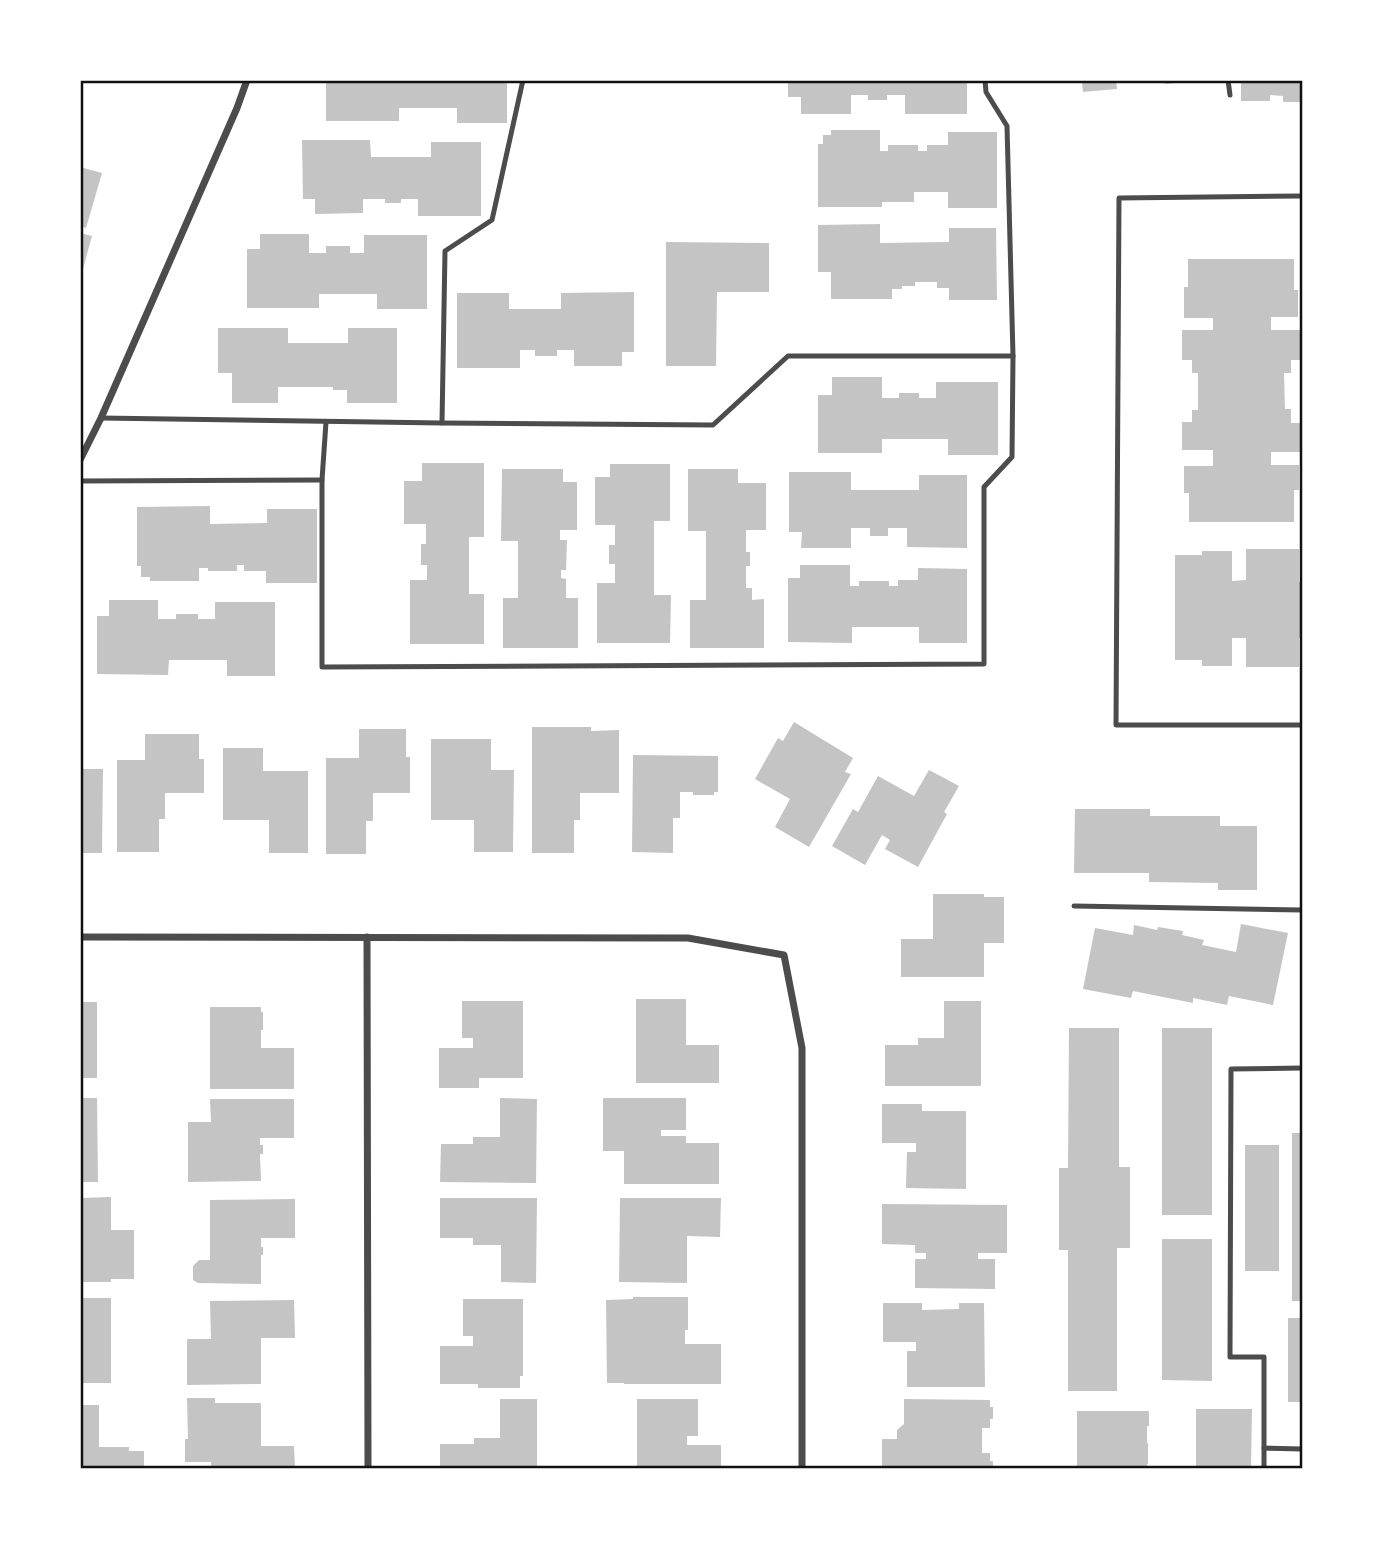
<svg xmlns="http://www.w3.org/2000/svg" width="1383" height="1549" font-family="'Titillium Web',sans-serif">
<rect width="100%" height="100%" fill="#fff"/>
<g fill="#c4c4c4">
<path d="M326,80H507V123H457V108H399V121H326Z"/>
<path d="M788,80H967V114H905V95H887V100H868V95H851V114H801V97H788Z"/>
<path d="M1074,80H1116L1117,89L1083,92L1082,82L1074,83Z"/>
<path d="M1165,80H1185V82L1165,84Z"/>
<path d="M1241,80H1302V102H1283V96L1270,95V101H1241Z"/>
<path d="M831,130H880V151H888V145H918V151H927V145H948V132H997V208H948V192H914V202H882V207H818V144H823V135H831Z"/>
<path d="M302,140H370L371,157H431V142H481V216H418V199H401V203H385V199H363V213L315,214V199H303Z"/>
<path d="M80,167L102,173L86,228L80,226Z"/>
<path d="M880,224V243L949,242V228H996L997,300H949V288H937V282H915V286H902V289H892V299H831V272H818V225Z"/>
<path d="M80,233L92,236L81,276H80Z"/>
<path d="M260,234H309V253H326V246H350V253H364V235H427V309H377V294H319V308H247V249H260Z"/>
<path d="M666,242L769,243V292H717L716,366H666Z"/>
<path d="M1188,259H1294V290H1298V317H1271V330H1300V360H1291V373H1284L1285,409H1291V423H1300V452H1271V465H1299V490H1294V522H1189V493H1184V466H1213V450H1182V422H1192V410H1198V373H1192V360H1182V330H1213V318H1184V287H1188Z"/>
<path d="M634,292V352H622V366H574V350H557V356H535V350H520V368H457V293H509V309H561V293Z"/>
<path d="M218,328H288V343H348V328H397V403H347V390H333V387H278V403H232V373H218Z"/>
<path d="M832,377H882V398H899V393H919V398H936V382H998V455H948V439H882V453H818V395H832Z"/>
<path d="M422,463H484V537H469V594H484V644H410V580H427V565H421V544H426V524H404V481H422Z"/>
<path d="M610,464H670V521H654V595H671L670,643H597V583H615V564H609V545H615V525H595V477H610Z"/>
<path d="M502,469H563V482H577V530H560V540H567L566,570H561V578L566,579V598H578V648H503V598H518V541H501Z"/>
<path d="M688,469H738V483H766V530H746V552H750V566H746V588H752V600L764,599V648H690V600H706V531H688Z"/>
<path d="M789,472H851V490H919V475H967V548L907,547V528H888V536H870V528H851V548H801L802,532H789Z"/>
<path d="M210,506V524L267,523V509H317V583H266V571H244V565H237V571H208V568H199V581H150V577H141V566H137V507Z"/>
<path d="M1246,549H1299V582H1302V638H1299V667H1246V638H1232V666H1202V660H1175V555H1202V551H1232V581L1246,580Z"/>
<path d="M800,565H850V586H859V581H889V586H898V580H918V568L967,569V643H919V627H852V643L788,642V578H800Z"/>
<path d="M109,600H158V619H176V614H198V619H215V602H275V676H227V660H169L168,675L97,674V616H109Z"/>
<path d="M794,722L853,758L845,772L851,774L809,847L775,827L790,799L755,779L778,738L783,741Z"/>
<path d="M532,727H591V731L619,730V793H580V820H574V853H532Z"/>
<path d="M359,729H406V757H410V793H373V821H366V854H326V758H359Z"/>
<path d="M145,734H199V759H204V793H165V819H159V852H117V760H145Z"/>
<path d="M431,739H491V770H514L513,852H474V820H431Z"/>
<path d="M223,748H263V771H308V853H269V820H223Z"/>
<path d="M633,755L718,756V792H714V795H693V792H680V818H673V853L632,852Z"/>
<path d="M80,769H103L102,853H80Z"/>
<path d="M929,770L959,786L944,812L947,814L918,867L885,849L890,840L882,835L865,865L832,846L853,809L858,812L878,776L914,796Z"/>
<path d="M1075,809H1150V816H1220V826H1257V890H1218V883L1149,882V873H1074Z"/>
<path d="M933,894H984V897H1004V943H984V977H901V939H933Z"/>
<path d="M1241,924L1288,933L1273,1005L1229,996L1227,1005L1193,998V1003L1133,991L1131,998L1083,989L1095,928L1133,935L1134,925L1157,930L1158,927L1183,931L1182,935L1204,940L1202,945L1236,952Z"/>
<path d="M636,999H686V1045H719V1083H636Z"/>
<path d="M462,1001H523V1078H479V1088H439V1048H473V1038H462Z"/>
<path d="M944,1001H981V1086H885V1045H918V1038H944Z"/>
<rect x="80" y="1002" width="17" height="76"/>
<path d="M210,1007H261V1012H263V1030H261V1048H294V1089H210Z"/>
<path d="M1069,1028H1119V1167H1130V1248H1117V1391H1068V1250H1059V1168H1068Z"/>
<rect x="1162" y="1028" width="50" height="187"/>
<path d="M80,1098H97L98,1182H80Z"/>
<path d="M500,1098L537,1099L536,1183L440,1182L441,1144H473V1137H500Z"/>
<path d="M603,1098H686V1130H661V1136H686V1143H719V1184H624V1151H603Z"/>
<path d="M210,1099H294V1138H260V1145H263V1154H260L261,1181L188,1182V1122H211Z"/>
<path d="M882,1104H922V1111H966V1189L906,1188L907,1152H916V1143H882Z"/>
<rect x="1292" y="1133" width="10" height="168"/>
<rect x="1245" y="1145" width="34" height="126"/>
<path d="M111,1197V1230H134V1279H111V1282H80V1198Z"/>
<path d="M440,1198H537L536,1283L501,1282V1245H473V1238H440Z"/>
<path d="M620,1198H721L720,1237L687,1236V1283L619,1282Z"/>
<path d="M295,1199V1238H261V1247H263V1255H261V1284L198,1283L193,1280V1266L199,1260H210V1200Z"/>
<path d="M882,1204L1007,1205V1253H978V1259H995V1289L915,1288V1259H926V1253H915V1245L882,1244Z"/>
<path d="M1162,1239H1212V1381L1162,1380Z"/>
<path d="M633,1297H688V1330H685V1344H721V1384H624V1383H607L606,1300L633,1299Z"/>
<rect x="80" y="1298" width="31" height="85"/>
<path d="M463,1299H523V1376H520V1388H478V1384H440V1346H473V1336H463Z"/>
<path d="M294,1300L295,1338H261V1384L187,1385V1339H211L210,1301Z"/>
<path d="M883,1303H922V1310L959,1309V1303H984L985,1387H907V1351H916V1342H883Z"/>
<rect x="1288" y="1318" width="14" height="84"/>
<path d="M187,1398H215V1403H261V1446H294L295,1468H211V1462H185V1439H188Z"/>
<path d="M500,1399H537V1468H440V1444H474V1438H500Z"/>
<path d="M637,1399H698V1436H687V1445H721V1468H637Z"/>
<path d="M904,1399L990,1400V1407H993V1419H990V1428H982V1453H990V1461H993V1468H882V1439H897V1430L904,1424Z"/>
<path d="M80,1405H99V1447H129V1451H144V1468H80Z"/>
<path d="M1196,1409H1252L1251,1468H1196Z"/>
<path d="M1077,1411H1149V1426H1147V1443H1148V1464H1147V1468H1077Z"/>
</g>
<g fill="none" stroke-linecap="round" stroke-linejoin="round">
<g stroke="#4c4c4c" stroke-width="5">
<path d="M1228,80L1230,95"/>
<path d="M1302,196L1119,198L1116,725H1302"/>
<path d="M101,418L442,423L445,251L492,220L523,80"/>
<path d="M326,422L322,480V667L984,664V487L1012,457L1013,356L1007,126L986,92L985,80"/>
<path d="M442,423L713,425L788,356H1013"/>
<path d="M80,481L322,480"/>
<path d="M1074,906L1302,910"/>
<path d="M1264,1448V1357H1230L1231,1069L1302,1068"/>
<path d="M1264,1468V1448L1302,1449"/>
</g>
<g stroke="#4c4c4c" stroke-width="7">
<path d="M80,460L101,418L237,108L247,80"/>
<path d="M80,937L688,938L784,955L802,1048V1468"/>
<path d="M367,937L368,1468"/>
</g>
</g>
<rect width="1383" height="1549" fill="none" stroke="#ffffff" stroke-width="164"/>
<rect x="82" y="82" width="1219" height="1385" fill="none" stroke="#111" stroke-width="2.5"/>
</svg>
